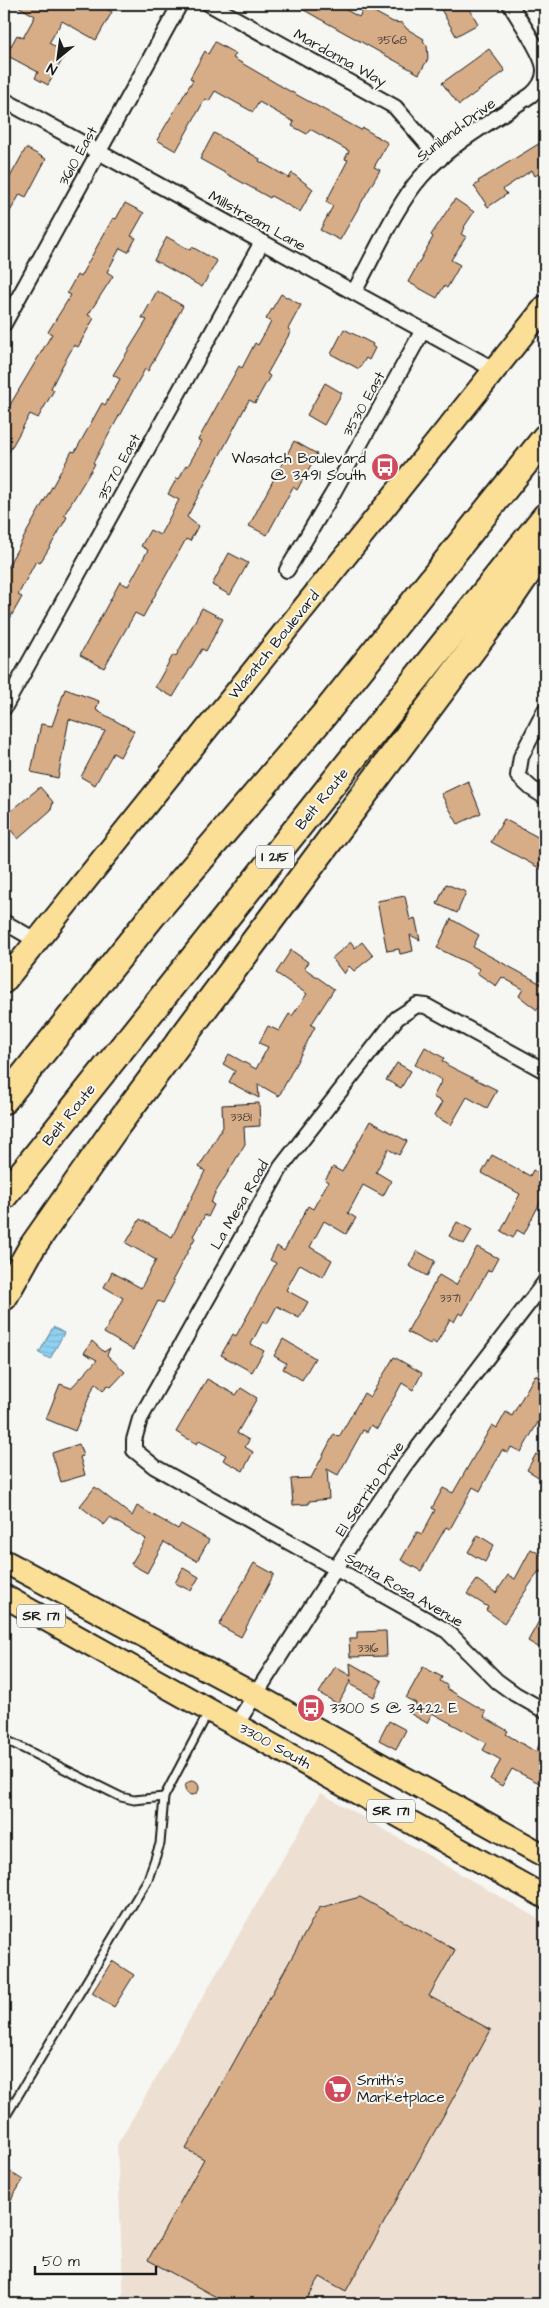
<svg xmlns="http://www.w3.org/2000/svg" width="549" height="2308" font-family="'Architects Daughter',sans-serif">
<defs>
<pattern id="water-rules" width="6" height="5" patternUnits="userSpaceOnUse" patternTransform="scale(1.25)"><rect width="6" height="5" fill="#90d0f1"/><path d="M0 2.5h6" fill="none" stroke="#7cb2ce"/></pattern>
</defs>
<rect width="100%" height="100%" fill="#f6f6f2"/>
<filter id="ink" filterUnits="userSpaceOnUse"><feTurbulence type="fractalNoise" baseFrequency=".02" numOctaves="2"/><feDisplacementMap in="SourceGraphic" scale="10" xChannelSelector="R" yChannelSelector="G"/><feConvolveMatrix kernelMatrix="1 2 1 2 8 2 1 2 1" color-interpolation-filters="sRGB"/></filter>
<g filter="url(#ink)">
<path fill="#ede0d2" d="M321,1793L545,1923V2304H124L117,2145Z"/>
<path fill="url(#water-rules)" stroke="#62889c" d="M53,1327L64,1333L50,1359L39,1353Z"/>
<g fill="#d7ad88" stroke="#1c1c1c">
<path d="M14,4H98L112,12L96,40L62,21L49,43L66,53L48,85L35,78L38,72L6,55L17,35L23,38L35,16Z"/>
<path d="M293,4H335L359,17L365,7L393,22L402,23L407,29L424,39L423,41L427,45L428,59L419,74Z"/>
<path d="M438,4H467L478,24L456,36Z"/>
<path d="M215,42L236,54L233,58L286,89L361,130L363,128L388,143L374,167L380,170L340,240L320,230L333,206L326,202L348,160L345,159L349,151L310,129L307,134L292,126L294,122L259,102L253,112L215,91L209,101L205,99L176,151L157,140L193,80L190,78L205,51L208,54Z"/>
<path d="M489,49L505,71L459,105L442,83Z"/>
<path d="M214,133L260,159L259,161L289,178L292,173L313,189L300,212L271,196L270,198L200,159Z"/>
<path d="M545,140V170L535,176L532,170L503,189L507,194L488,207L474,186L479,183L478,181Z"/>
<path d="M26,148L46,159L26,197L20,194L4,222V188Z"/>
<path d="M455,199L474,212L464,227L465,228L461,234L466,237L451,260L460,265L447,288L444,286L437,298L408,282L433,237L431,235Z"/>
<path d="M125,203L144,213L131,236L136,238L128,252L120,248L107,272L113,276L88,315L94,318L78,347L74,345L60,370L51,388L54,390L38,418L30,414L4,461V415L52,334L48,332L71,295L67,293L77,275L80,277L113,218L116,219Z"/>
<path d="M167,237L190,250L192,247L217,261L202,287L154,260Z"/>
<path d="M157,291L183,306L148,371L145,369L93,463L95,464L64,515L67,517L57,535L40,563L36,561L18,595L22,597L4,629V573L72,451L75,452L102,403L105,405L120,379L113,375L147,320L142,318Z"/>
<path d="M281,294L301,305L288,329L291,331L267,374L270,376L255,403L249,400L187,517L198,526L190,541L186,539L143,617L135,613L104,668L80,655L120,582L128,586L148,550L141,546L150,530L160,535L179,500L168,494L177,478L179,479L186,465L188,466L202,441L198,440L239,366L242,368L255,343L258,345L271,322L266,319Z"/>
<path d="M344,329L373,344L372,346L375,348L369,360L366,358L359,369L331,354Z"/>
<path d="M325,383L342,393L324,425L307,415Z"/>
<path d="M294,441L317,454L297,490L293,487L267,535L249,526Z"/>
<path d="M229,553L248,563L230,595L212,585Z"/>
<path d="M202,608L223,619L206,651L202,649L173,697L155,687L173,655L176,656Z"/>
<path d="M65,689L99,701L96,710L134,731L120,757L113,753L95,785L81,777L105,731L69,719L58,778L31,772L41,724L52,726Z"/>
<path d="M468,781L481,813L458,824L441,794Z"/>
<path d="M40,787L53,802L51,810L18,839L4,821V817Z"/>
<path d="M504,819L545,841V871L491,842Z"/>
<path d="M446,884L466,892L457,913L437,904Z"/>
<path d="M405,896L410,920L415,918L420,940L410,935L413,951L400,954L399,949L387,951L377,901Z"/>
<path d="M451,919L479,935L473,947L545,986V1011L538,1007L537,1010L519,996L523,989L502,977L496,986L477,973L480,969L437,948Z"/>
<path d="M351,942L355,948L362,942L373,956L354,971L349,966L344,974L332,958Z"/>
<path d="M291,950L308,962L304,968L334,989L311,1025L315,1027L279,1096L258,1084L259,1098L229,1082L235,1071L223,1064L229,1054L256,1069L268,1047L259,1043L268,1026L279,1031L289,1014L292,1016L307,994L276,973Z"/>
<path d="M425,1047L444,1058L442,1061L449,1066L497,1090L487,1108L467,1097L451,1125L434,1116L442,1102L433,1097L442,1080L415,1065Z"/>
<path d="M397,1063L411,1071L401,1088L386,1080Z"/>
<path d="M259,1103L260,1126L244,1127L245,1144L214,1195L211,1203L214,1205L208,1217L205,1215L193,1236L195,1238L172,1281L174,1282L163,1303L158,1301L133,1350L104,1333L123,1298L104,1287L112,1272L141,1288L156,1260L126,1243L140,1219L172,1237L205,1171L199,1167L223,1127L222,1105Z"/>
<path d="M370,1121L407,1141L399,1155L388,1149L376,1172L391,1181L383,1196L363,1185L348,1213L356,1218L346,1234L324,1221L310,1247L332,1260L323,1277L300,1264L286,1290L308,1302L299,1318L277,1306L267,1324L263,1321L251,1344L264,1351L252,1372L221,1355L233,1334L236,1336L272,1271L276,1263L270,1260L277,1246L284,1251L308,1206L313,1209L328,1182L325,1180L333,1167L342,1172Z"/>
<path d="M492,1155L530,1176L533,1170L545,1177V1193L524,1234L517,1230L513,1238L501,1231L520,1194L482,1173Z"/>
<path d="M457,1222L472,1230L464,1244L449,1236Z"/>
<path d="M477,1247L498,1258L491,1271L488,1270L463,1315L459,1313L454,1322L450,1319L436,1344L432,1341L430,1344L407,1332L439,1275L456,1285Z"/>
<path d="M417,1251L435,1261L427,1276L409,1266Z"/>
<path d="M283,1339L315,1358L302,1380L283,1369L286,1363L274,1356Z"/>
<path d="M92,1341L104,1352L110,1348L107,1355L125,1372L111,1387L108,1385L103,1390L95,1383L75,1431L46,1419L60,1384L71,1388L97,1360L84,1353Z"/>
<path d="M394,1357L422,1373L413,1390L402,1383L377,1429L371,1425L367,1432L363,1430L338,1475L327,1469L329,1499L309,1501V1504L293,1505L291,1479L311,1478L334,1434L339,1437L364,1393L370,1397Z"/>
<path d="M535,1375L545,1380V1419L541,1417L521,1452L511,1447L508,1453L502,1450L480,1491L473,1487L450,1529L446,1527L421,1571L401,1560L417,1532L422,1534L435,1510L432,1508L443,1488L453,1493L492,1425L497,1428L506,1412L512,1416Z"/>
<path d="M207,1379L236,1395L241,1388L257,1398L237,1433L249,1440L245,1447L253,1452L243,1471L223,1460L226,1455L199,1441L197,1444L176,1432Z"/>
<path d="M79,1444L83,1456L80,1457L85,1475L61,1482L52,1453Z"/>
<path d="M536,1454L545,1459V1481L527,1470Z"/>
<path d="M95,1487L132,1516L137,1506L178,1529L181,1524L209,1540L197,1561L164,1542L147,1573L131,1564L146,1539L110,1518L104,1525L80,1506Z"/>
<path d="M478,1535L494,1545L485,1562L468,1552Z"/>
<path d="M531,1549L545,1557V1575L539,1571L504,1623L486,1610L488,1607L467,1594L477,1580L496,1593L508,1575L515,1579Z"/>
<path d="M254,1563L274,1574L241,1637L219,1625Z"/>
<path d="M183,1568L199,1577L191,1591L175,1583Z"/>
<path d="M545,1610V1651L528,1641Z"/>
<path d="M386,1631L387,1656L350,1657L349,1639H357V1632Z"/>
<path d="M350,1663L382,1681L374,1697L351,1685V1680L338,1704L319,1693L335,1667L351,1676Z"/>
<path d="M423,1667L442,1677L440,1681L448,1686L446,1688L486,1712L484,1717L508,1731L506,1734L536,1752L545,1732V1786L512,1769L502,1786L490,1779L501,1760L483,1750L487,1743L432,1713L427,1723L411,1714L416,1703L406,1698Z"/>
<path d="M389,1721L406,1730L396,1749L379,1740Z"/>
<circle cx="192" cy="1788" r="7"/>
<path d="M360,1897L455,1950L429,1996L491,2030L346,2291L320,2277L304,2304H229L148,2260L204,2159L186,2149L319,1908Z"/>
<path d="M112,1961L134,1975L114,2007L92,1993Z"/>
<path d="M4,2168L23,2180L4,2211Z"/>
</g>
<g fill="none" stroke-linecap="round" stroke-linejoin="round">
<g stroke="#1c1c1c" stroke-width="11">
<g id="lane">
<path d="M4,1739L121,1797L134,1800L164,1797"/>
<path d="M4,2119L148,1879L160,1844L164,1797L208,1713"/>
</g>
</g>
<g stroke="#1c1c1c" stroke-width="18">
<g id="street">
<path d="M209,4L395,107L440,159"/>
<path d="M4,100L495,370"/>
<path d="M354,292C373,258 396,205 421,177C450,143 495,120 531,95C538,89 544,80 544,71C545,55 518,19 510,4"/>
<path d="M4,324L180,4"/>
<path d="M287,570L333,493L423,330"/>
<path d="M4,708L262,242"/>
<path d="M545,710L521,757L518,776L531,788L545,797"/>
<path d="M4,922L37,941"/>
<path d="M545,1071L426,1006L417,1005L397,1018L281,1167L140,1419L134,1440V1450L155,1467L447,1631L497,1681L515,1694L545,1711"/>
<path d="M236,1725L357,1535L404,1466L545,1282"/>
</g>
</g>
<g stroke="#1c1c1c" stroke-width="26">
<g id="primary">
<path d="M4,982L545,307"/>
<path d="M4,1561L255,1695L545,1856"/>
<path d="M4,1596L545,1897"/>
</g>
</g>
<g stroke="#1c1c1c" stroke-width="30">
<g id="highway">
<path d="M4,1100L152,916L323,716L545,438"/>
<path d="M4,1196L545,517"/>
<path d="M4,1297L32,1247L118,1124L507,603L545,547"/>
</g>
</g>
<use href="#lane" stroke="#f6f6f2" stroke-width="7"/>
<use href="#street" stroke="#f6f6f2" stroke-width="14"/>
<use href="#primary" stroke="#fbdf96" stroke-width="22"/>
<use href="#highway" stroke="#fbdf96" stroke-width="26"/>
</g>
</g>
<defs>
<g id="bus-disc" transform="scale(1.4375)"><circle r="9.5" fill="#d1495b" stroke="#f6f6f2"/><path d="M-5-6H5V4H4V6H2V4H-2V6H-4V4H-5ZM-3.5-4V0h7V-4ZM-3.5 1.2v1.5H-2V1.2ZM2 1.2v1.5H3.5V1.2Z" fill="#fff"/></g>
<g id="supermarket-disc" transform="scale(1.4375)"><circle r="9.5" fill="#d1495b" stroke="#f6f6f2"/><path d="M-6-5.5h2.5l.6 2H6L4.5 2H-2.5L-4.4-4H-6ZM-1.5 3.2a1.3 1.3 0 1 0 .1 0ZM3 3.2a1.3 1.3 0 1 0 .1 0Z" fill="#fff"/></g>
</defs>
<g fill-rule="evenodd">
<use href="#bus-disc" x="385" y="467"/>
<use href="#bus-disc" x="311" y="1708"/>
<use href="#supermarket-disc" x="338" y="2089"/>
</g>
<g text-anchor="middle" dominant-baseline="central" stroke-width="4" stroke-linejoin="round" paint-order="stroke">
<g font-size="12" fill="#4b4037">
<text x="392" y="40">3568</text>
<text x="241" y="1117">3381</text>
<text x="450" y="1298">3371</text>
<text x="368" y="1648">3316</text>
</g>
<g fill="#f6f6f2" stroke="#5d5d5c" stroke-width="1">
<rect x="256" y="845.5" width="38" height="23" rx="4"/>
<rect x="17" y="1604.5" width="48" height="23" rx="4"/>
<rect x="367" y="1799.5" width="48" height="23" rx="4"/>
</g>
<g font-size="14" font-weight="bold" fill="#1c1c1c">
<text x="275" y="857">I 215</text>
<text x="41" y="1616">SR 171</text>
<text x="391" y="1811">SR 171</text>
</g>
<g font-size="15" fill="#1c1c1c" stroke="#f6f6f2">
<text transform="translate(340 58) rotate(29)">Mardonna Way</text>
<text transform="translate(456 130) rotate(-37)">Suniland Drive</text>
<text transform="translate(78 156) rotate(-61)">3610 East</text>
<text transform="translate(257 221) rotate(29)">Millstream Lane</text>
<text transform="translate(364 404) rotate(-61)">3530 East</text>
<text transform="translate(119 467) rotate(-61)">3570 East</text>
<text transform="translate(274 645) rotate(-51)">Wasatch Boulevard</text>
<text transform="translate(322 799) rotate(-51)">Belt Route</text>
<text transform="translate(69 1115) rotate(-51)">Belt Route</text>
<text transform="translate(240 1205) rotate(-60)">La Mesa Road</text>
<text transform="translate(370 1489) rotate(-56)">El Serrito Drive</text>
<text transform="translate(404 1590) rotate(30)">Santa Rosa Avenue</text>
<text transform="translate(275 1746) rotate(29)">3300 South</text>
</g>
<g font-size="15" fill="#1c1c1c" stroke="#f6f6f2" text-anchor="start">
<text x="366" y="458" text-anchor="end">Wasatch Boulevard<tspan x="366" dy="17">@ 3491 South</tspan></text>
<text x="330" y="1708">3300 S @ 3422 E</text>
<text x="357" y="2080">Smith's<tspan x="357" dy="17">Marketplace</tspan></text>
</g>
</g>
<rect width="549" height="2308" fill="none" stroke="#f6f6f2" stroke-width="20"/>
<rect x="10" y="10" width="529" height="2288" fill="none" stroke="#1c1c1c" stroke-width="2" filter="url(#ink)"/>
<g transform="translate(58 58) rotate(209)" stroke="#f6f6f2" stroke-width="4" paint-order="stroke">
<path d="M0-4L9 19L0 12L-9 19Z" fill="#1c1c1c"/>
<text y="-8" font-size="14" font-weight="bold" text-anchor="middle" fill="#1c1c1c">N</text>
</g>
<path d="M35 2266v8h121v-8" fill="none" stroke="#1c1c1c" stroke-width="2.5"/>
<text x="42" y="2266" font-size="15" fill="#1c1c1c" stroke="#f6f6f2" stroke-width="4" paint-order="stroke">50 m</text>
</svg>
